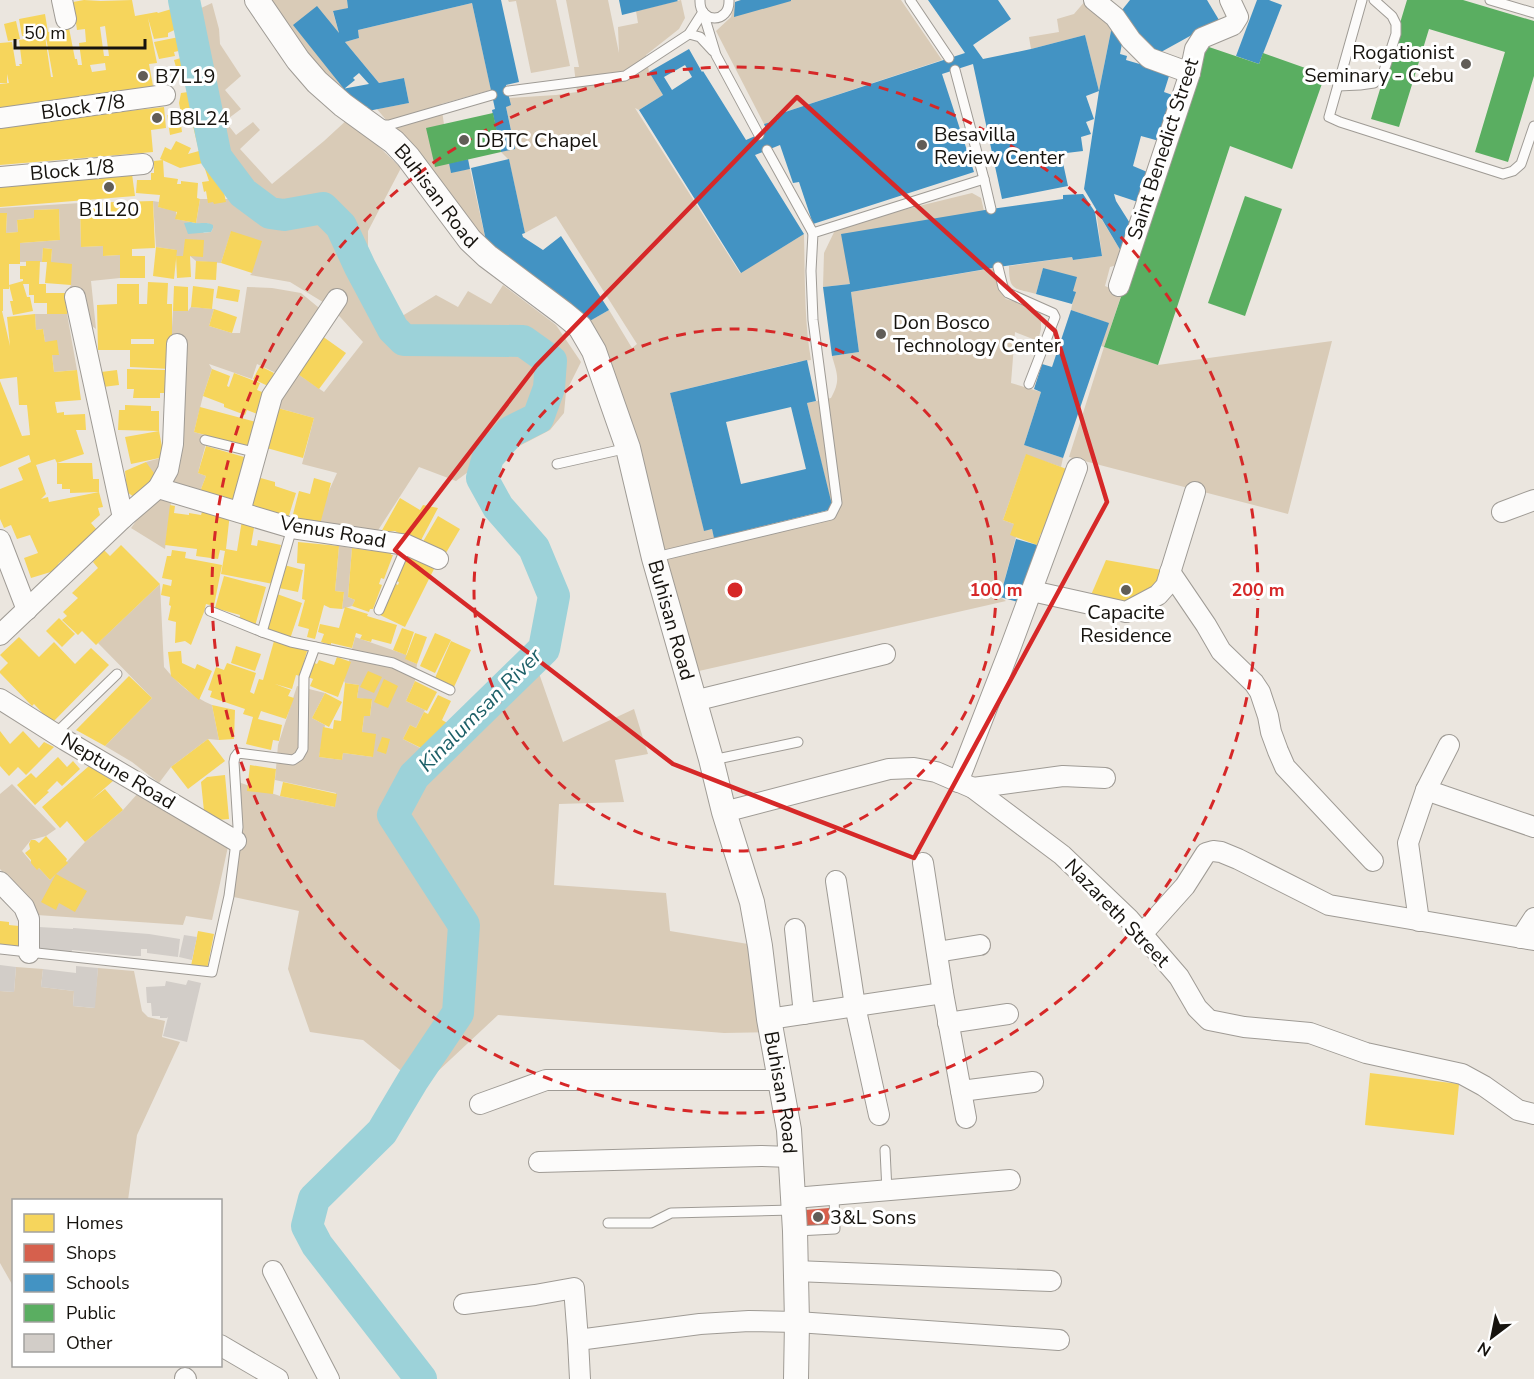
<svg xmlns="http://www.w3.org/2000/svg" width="1534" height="1379" font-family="'Nunito Sans',sans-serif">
<rect width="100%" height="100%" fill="#ebe6df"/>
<g fill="#d9cbb7">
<path d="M269,0H347L348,8L333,12L339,33L344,89H342L307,55Z"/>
<path d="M508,0H556L570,66L531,73L516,1L509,2Z"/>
<path d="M566,0H608L619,53L618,27L638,23L636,11L681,0L685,18L679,29L646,55L649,72L663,95L639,110L635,108L740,273L804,234C805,276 804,319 811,360L797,362L670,393L704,530L712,529L714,537L833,511L807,403L831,398C841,380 837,374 832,356L859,352L851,292L994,268L998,289L1006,299L1032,307L1041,314V329L1038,341L1015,332L1011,383L1041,392L1024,445L1063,458L1061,467L1026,455L1003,520L1014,524L1016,537L1000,597L1006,601L699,671L588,322L609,310L632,348L637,344L556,216L525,233L509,160L501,152L515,148L506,107L509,98L556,95L577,92L574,67H579Z"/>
<path d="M741,0H901L942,60L776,115L778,120L764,124L716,31L731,17L735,2Z"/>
<path d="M1086,0L1115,21L1111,31L1099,91L1085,35L1031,49L1029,37L1059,32L1057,19L1074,14Z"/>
<path d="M196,3L199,9L212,3L219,29L220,44L241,76L225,90L241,109L225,121L236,135L253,122L260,130L240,149L272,184L324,141L349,118L401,168L368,231V259L384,299L399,318L436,295L458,307L468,291L491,304L503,285L556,325L581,362L566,392L564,413L550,430L529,441L501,455L488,457L456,481L419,467L375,535L313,526L337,473L302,464L314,418L274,407L295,372L324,392L363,342L331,307L290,282L250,275L252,273L231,232L221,263L196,261L190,256H176V250L156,247L153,201L159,202L158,207L176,211V219L191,222L204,233L211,232L213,228L208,223L197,224L196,223L200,199H240L216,157L182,8Z"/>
<path d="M472,3L491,90L441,104L451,172L470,169L486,241L377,109L409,103L404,78L379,83L345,42L359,38L358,30Z"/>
<path d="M972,193L981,198L984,211L850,284L823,287L824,253L837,226Z"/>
<path d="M80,203L81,247L103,246L104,256L120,255V278L91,281L96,329L66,307V293L71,285L51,262L52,249L43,248L42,262H20V243L60,240L59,209L34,210V218L17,220L18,232L6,233L7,214L0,213V208Z"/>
<path d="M1096,210L1122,253L1117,265L1110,267L1105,286L1122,293L1104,347L1158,365L1332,341L1288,514L1069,457L1104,347L1101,346L1108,323L1071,310L1075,292L1043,268L1036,294C1014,288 1009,291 1009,266L1072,257L1073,260L1102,256Z"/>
<path d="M247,287L272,288L301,293L324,312L278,374L257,364L252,379L209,364L212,369L203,396L194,432L208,436L198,473L206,476L198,497L154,485L146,462L164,457L173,311H188L191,307L214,309L209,326L232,333H240Z"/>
<path d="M35,314H67L77,370L54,372L52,355L59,354L45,342L43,329L36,330Z"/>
<path d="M158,491L172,495L165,549L131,528Z"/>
<path d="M339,546L352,548L348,597L355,600L352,606L342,609L344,592L335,591Z"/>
<path d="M160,584L164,667C176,682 193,697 212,705L219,740L208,739L171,767L159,783L132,762L105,746L152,698L98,643Z"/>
<path d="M355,637L407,655L406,659L417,664L415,681L406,701L425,710L416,728L410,725L403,739L424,750L433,742L436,746L430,760L534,659L563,742L634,709L648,754L615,760L624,802L559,804L554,885L666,893L670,931L760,946L771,1032L724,1033L498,1015L421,1087L363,1040L310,1032L288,969L299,911L229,896L238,827L235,781L280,796L335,807L336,793L275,780L278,745L297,686L325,693L312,718L325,725L319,757L342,760L343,753L373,757L362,732L364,716H370L372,700L357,698L359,685L345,683L344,681Z"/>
<path d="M12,784L56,829L46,836L31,840L22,851L37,869L39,868L50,880L85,842L123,810L139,792L229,842L212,920L186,916L183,925L37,915L26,898L0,869V794Z"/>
<path d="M16,967L43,969L41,987L74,991L73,1006L94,1008L98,968L134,971L142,1011L148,1017L165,1021L162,1037L180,1042L137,1135L128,1200H14L13,1286L0,1263V991L14,992Z"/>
</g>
<path fill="#9cd2d9" d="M191,222C200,225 205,221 213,225V228L211,232L188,234L184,223Z"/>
<g fill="#f6d55c" fill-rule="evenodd">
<path d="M84,0L101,1L132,0L135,16L157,12L158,13L175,8L183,26L168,33V37L154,39L148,18L157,63L149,64L153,86L79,99L0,109V84L9,83L7,74V83H0V43L12,42L16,66H20L19,64H22L19,40L45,36L51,77H53L45,32L22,36L19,19L45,14L48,32L69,28L75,59H77L78,65H82L79,43L86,42L85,29L77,30L73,2ZM105,26L109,56H104L100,27ZM105,63L106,70L92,72L90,65Z"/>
<path d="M16,21L20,39L8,41L4,24Z"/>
<path d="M188,31L192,48L174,52L175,56L159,59L154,42L179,37L178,33Z"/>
<path d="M192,51L199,76L180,81L174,60L181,58L180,54Z"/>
<path d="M200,85L213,148H211L214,163L219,162L225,174L228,187L223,188L226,202L214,204L213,202L208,203L206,191L204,192L202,182L209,181L203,163L180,168L160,159L165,147L171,150L176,141L191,148L188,154L199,151L193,126L197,125L190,87Z"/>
<path d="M188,92L193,120L186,122L187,124L181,125L182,132L170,135L167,115L181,113L179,103L181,93Z"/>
<path d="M164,107L166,128L151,130L153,152L0,165V125Z"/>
<path d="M163,160L164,177L178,179L177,184H181V181L198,183L197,198L200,199L196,223L175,219L177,212L158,207L160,195L136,193L137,180H151V173H154V161Z"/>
<path d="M132,174L135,196L0,207V186Z"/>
<path d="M153,201L155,248L132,249V256H145V278H120V255L103,256V246L81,247L80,203Z"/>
<path d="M59,209L60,240L20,243V264H9V289H3V311H2L10,346L7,317L35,314L36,330L43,329L45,342L57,340L59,355H52L54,372L77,370L81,400L55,402L57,413L64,412V415L85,414L86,430H76L84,454L57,463H92L93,479H99V492L103,507L98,508L100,515L91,523L97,530L59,563L54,571L31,578L24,558L38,553L30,535L17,539L11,525L4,528L0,519V489L23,480L18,468L31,462L29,455L0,467V381L22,436L30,435L27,405H19L17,377L0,379V213H7L6,233L18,232L17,220L34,218V210ZM55,459L57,463V484H62V489H70V493L99,492L49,502L48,497L41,499L46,494L36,465Z"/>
<path d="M231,231L262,241L252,273L221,263Z"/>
<path d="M185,239L204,240L203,257L190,256L191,277L177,278L176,256H183Z"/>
<path d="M156,247L177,250L174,279L153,276Z"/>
<path d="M43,248L52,249L51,262L72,264L71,285L45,283L47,262H42Z"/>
<path d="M26,261H40L39,284H46V293H66L67,314H47V303H34V295H29V284H23L27,297H30L33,311L13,315L10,301H13L9,285L23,281V279H20V266H26Z"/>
<path d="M196,261L217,262L216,280L195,279Z"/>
<path d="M148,282L168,283L167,304H172V338L171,369L130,367V350H98L97,305L117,304V284H139V304H147ZM131,339H154V344H131Z"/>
<path d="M174,286L188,287V311H173Z"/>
<path d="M193,286L214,289L212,309L191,307Z"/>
<path d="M218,286L240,290L238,302L216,298Z"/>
<path d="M214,309L237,317L232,333L209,326Z"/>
<path d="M322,336L346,353L319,389L295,372Z"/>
<path d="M260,366L274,373L268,386L253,379Z"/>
<path d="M127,369L165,370V393H160V398H133L134,389H127Z"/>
<path d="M212,369L230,376L227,386L229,387L234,373L260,383L257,390L267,394L260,415L247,410L245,415L224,407V404L203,396Z"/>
<path d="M117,370L119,385L103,387L101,372Z"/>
<path d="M125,405L151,406V411H159V431L164,457L131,464L125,437L159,431L118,430L119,410H125Z"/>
<path d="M200,407L260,423L253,448L194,432Z"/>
<path d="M274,407L314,418L303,458L263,447Z"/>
<path d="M206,446L251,459L234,509L198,497L206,476L198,473Z"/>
<path d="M1026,454L1072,471L1045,535L1041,533L1037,545L1010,535L1014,524L1003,520Z"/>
<path d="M146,462L156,476L134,497L127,492L125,471Z"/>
<path d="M257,477L275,482V486L296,493L287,522L249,510Z"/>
<path d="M314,478L331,483L319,528L292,518L299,491L310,494Z"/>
<path d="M400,498L420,510L423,505L438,508L419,544L395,531L381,532Z"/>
<path d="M170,505L175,506L174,513L189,515V513L201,515L202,512L222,515L230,513L226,549L237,551L242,520L255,522L251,545L257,546L258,540L281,545L273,584L221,574L225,551L220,550L218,559L196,556L197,549L165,545Z"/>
<path d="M438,516L460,529L443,558L421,545Z"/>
<path d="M298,542L339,546L335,591L344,592L342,609L330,608L324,605L315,639L307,637L309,629L298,626L305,600L302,599L305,564L297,563Z"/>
<path d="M121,545L160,584L96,645L82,631L78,635L62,620L67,616L63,612L78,598L72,593L98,568L93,562L104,550L110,556Z"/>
<path d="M375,545L393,550L391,555H393L384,579L381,578L379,584L382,585L373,609H370L369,612L352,606L355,600L348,597L352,548L373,551Z"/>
<path d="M172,550L186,552L185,558L222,565L214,606L206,604L204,612L191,645L185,641L175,643L176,622L168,620L171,606L169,605L170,597L161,595L163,584L171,586L172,580L162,578L167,556H171Z"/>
<path d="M410,552L427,563L426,565L434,569L405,627L380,615L396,584L398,585L399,582L396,581Z"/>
<path d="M1106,560L1167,571L1152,595L1126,610L1088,602Z"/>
<path d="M284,565L303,570L298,592L279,588Z"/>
<path d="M224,576L266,587L255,626L239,621L240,615L215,608Z"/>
<path d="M277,594L302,603L290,639L265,631Z"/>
<path d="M345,607L368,614L367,616L397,625L391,644L372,639L371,642L360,639L362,635L356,633L352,648L331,643V645L321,642L324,634L318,632L320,624L339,628Z"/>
<path d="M59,618L75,634L62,647L46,631Z"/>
<path d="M402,628L414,632L406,655L393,650Z"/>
<path d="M415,633L427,637L417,664L405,659Z"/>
<path d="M435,633L451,640L435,673L420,666Z"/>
<path d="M19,637L39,657L54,642L75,664L91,648L109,665L52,723L34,704L32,706L0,673V671L8,663L0,655Z"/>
<path d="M274,641L307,651L300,676L296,675L292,689L275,684L291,690L288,696L294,698L286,719L261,711L258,719L282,725L279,741L273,740L271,750L246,744L253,717L243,714L245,709L210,697L212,691L208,690L216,667L224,670L227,663L256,673L250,692L254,694L259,679L263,680Z"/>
<path d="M451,641L471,650L454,687L435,678Z"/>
<path d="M236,646L261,654L255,671L231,663Z"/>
<path d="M181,651L182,663L195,669L197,664L212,671L199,700L171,676L168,652Z"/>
<path d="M337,657L351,662L338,697L310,686L313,679L306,676L312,662L317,664L319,660L334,665Z"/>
<path d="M368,671L382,677L374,693L360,687Z"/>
<path d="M129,676L152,698L105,746L76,730Z"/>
<path d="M384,679L398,686L388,708L374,702Z"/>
<path d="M415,681L437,692L427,711L406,701Z"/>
<path d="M345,683L359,685L357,698L372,699L370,716H364L362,732L376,734L373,757L343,753L342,760L319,757L323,727L333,729L334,720L341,721Z"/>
<path d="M325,693L342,702L329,727L312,718Z"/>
<path d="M438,695L451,701L442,720L449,724L438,738L425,750L403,739L410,725L416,728L424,712L428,714Z"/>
<path d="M212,705L235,710L234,739L219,740Z"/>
<path d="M0,731L10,744L23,731L39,748L44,742L54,747L26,775L18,767L9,776L0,766Z"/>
<path d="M382,737L390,739L386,754L377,751Z"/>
<path d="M208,739L225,761L188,789L171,767Z"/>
<path d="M58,757L67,767L73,761L80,769L62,786L57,781L47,791L49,792L35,805L17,785L31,773L36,778Z"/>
<path d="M250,765L276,769L273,794L247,791Z"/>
<path d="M89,766L113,781L91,800L105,789L123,810L85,842L67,821L60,828L42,807Z"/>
<path d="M225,775L229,819L205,821L201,782L207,777Z"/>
<path d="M283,782L337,794L335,807L280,796Z"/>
<path d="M46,836L67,859L66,861L68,863L56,874L87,891L75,912L59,903L56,910L41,902L56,874L50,880L39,868L37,870L31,863V860L25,853L30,849L29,844L31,840H35L39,843Z"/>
<path d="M0,921L9,922V925L19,926L18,950L4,949V944H0Z"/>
<path d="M198,931L214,934L207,969L191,966Z"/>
<path d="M1370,1073L1459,1084L1454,1135L1365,1125Z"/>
</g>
<path fill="#d6604d" d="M829,1208L830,1225L806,1226L805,1210Z"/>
<g fill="#4393c3" fill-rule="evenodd">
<path d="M347,0H501L519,82L506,85L511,105L506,107L515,149L501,152L492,110L495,109L472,3L358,30L359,38L345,42L379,83L404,78L409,103L368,111L367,106L358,108L342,89L369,84L359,73L353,78L355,80L344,89L293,25L317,6L339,33L333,11L348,8Z"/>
<path d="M619,0H677L678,1L622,15Z"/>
<path d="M741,0H791V1L734,17L735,2Z"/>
<path d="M928,0H998L1011,19L973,45L983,59L1031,49L1085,35L1099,91L1111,31L1124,33L1120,54L1127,56L1126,60L1170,73L1164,92L1178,97L1163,142L1141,136L1133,166L1152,174L1141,203L1114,194L1116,201L1133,228L1122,253L1084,189L1099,91L1086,96L1094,119L1086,122L1091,134L1081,137L1083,151L1058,154L1060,163H1063L1068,186L1002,199L973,64L942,74L974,172L813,224L799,182L793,183L780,145L755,155L804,234L741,273L639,110L663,95L649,72L689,49L702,72L703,71L746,140L767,131L764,124L778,120L776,115L965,53ZM685,65L692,77L672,90L664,77Z"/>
<path d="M1130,0H1207L1219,20L1152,57L1122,10Z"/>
<path d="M1257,0H1269L1282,5L1259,64L1236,56Z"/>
<path d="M468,159L470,169L451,173L449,163Z"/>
<path d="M509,159L525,233L522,234L523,237L543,250L561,236L609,310L588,322L486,241L471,168Z"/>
<path d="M1083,194L1095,212L1102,256L1073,260L1072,257L998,267L851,292L859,352L832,356L823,287L850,284L841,234L991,209L1063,199V195Z"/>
<path d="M1043,268L1077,277L1073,291L1076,292L1072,304L1036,294Z"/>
<path d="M1071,310L1109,323L1063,458L1024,445L1041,392L1034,389L1042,364L1052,367Z"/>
<path d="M807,360L816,401L807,403L833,509L714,538L712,529L704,531L670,393ZM791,407L806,469L741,484L726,422Z"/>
<path d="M1016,539L1037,545L1022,603L1000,597Z"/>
</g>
<g fill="#5aae61">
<path d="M1407,0H1463L1534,21V76L1508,162L1475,152L1505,52L1429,29L1399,127L1371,119Z"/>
<path d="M1206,46L1259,64L1263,53L1325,75L1292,169L1230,146L1158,365L1104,347Z"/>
<path d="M493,113L501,152L435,167L426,128Z"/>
<path d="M1245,196L1282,209L1245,316L1208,303Z"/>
</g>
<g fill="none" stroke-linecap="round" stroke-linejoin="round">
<path stroke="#9cd2d9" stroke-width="32" d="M184,0L216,157L243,193L270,213L284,215L323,208L341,226L360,267L393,329L404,340L523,341L551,361L549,388L538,418L510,432L488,457L482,478L498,507L534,548L554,596L544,649L414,776L393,815L464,925L458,1013L413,1080L382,1132L314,1199L307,1226L317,1245L421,1379"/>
</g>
<g fill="#d2cdc8">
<path d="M39,927L73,929V928L149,934L180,939L178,957L147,953V949H141V956H133L72,950L71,954L38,951Z"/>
<path d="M184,935L197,937L192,960L179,957Z"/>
<path d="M0,965L16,967L14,992L0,991Z"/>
<path d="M76,966L98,968L95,1008L73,1006L74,991L41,987L43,969L76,973Z"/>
<path d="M188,980L201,983L187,1042L163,1036L168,1017L167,1018H160V1016H152L151,1003H147L146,987L165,986L166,981L186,985Z"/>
</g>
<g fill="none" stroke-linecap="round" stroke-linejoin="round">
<g stroke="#9f9b95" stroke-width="11">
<g id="service">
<path d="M700,0C699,24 730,24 729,0"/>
<path d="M910,0L949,58"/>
<path d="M1362,0L1329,117L1340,122L1503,174L1513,171L1521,164L1534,126"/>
<path d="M1490,0L1534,13"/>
<path d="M703,12L716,55L759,135"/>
<path d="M689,34L700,37L713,51"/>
<path d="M955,70L984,179L991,209"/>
<path d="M1338,86L1360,85L1374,83L1383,74L1396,34V24L1392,16L1374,0"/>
<path d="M508,91L625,76L689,34L703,12"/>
<path d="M379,125H389L492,95"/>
<path d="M767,150L813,233"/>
<path d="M998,267L1003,287L1008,293L1053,313L1055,317L1029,384"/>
<path d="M205,440L257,453"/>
<path d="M557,464L628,448"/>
<path d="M656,557L831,515L837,503L813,320L811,271L813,233L984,179"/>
<path d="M379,610L407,545"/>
<path d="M210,611L262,632L291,642L393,663L450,690"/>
<path d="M262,632L292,528"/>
<path d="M55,734L117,674"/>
<path d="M713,759L722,758L798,742"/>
<path d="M0,949L212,972L229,896L238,827L234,762L235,757L238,753L293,760L299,756L303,749L304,677L315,647"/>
<path d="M885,1150L887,1191"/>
<path d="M608,1223H651L671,1213L793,1210"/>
<path d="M797,1231L835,1229L834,1195"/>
</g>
</g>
<g stroke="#9f9b95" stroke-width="22">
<g id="minor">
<path d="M62,0L66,19"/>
<path d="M1094,0L1115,17L1131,40L1149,58L1190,73"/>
<path d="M0,118L165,95"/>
<path d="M0,177L143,164"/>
<path d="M1119,286L1190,73L1195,49L1202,38L1233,25L1238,17L1230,0"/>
<path d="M75,297L123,518"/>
<path d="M158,488L292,528L407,545L438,559"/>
<path d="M240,512L272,396L337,299"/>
<path d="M1502,512L1534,500"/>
<path d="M0,540L27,610"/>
<path d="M1170,572L1206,625L1221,651L1254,683L1260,692L1268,716L1271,732L1278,751L1285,767L1373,861"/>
<path d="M1032,591L1126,612L1158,595L1166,586L1195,492"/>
<path d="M0,635L123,518L158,488L168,470L173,444L177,344"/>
<path d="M0,699L65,740L236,841"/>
<path d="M694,701L885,654"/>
<path d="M958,782L1011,646L1077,468"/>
<path d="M973,788L1063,776L1105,778"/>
<path d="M1426,790L1534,827"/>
<path d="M724,812L889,769L914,768L936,772L973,788L1062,855L1129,919L1179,977L1197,1008L1209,1020L1244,1027L1310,1033L1366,1053L1462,1074L1484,1086L1518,1110L1534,1114"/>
<path d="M923,863L943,993L966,1118"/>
<path d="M836,881L855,1006L879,1115"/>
<path d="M0,882L24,907L29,919V953"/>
<path d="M1419,921L1408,843L1426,790L1449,745"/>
<path d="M795,929L804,1014"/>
<path d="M1142,934L1185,886L1206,853L1213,851L1221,852L1238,859L1329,905L1534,940"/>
<path d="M1521,938L1534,918"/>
<path d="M937,952L980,945"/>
<path d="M769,1019L943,993"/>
<path d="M948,1023L1008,1014"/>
<path d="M961,1091L1033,1082"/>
<path d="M480,1104L546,1080H780"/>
<path d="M539,1162L761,1156L791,1157"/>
<path d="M794,1198L1010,1180"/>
<path d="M273,1271L329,1379"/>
<path d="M795,1271L1051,1281"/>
<path d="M464,1304L535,1295L574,1288L578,1340L580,1379"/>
<path d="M578,1340L700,1324L749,1321L797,1322L1059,1340"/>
<path d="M220,1345L278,1379"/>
<path d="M185,1378L186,1379"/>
</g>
</g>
<g stroke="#9f9b95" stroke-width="26">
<g id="tertiary">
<path id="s1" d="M257,0L298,60L317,82L343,105L394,142L408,157L470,240L487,256L563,313L580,327L594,351L628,448L654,558L711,759L724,812L752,902L760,946L769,1019L789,1130L795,1231L797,1322L796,1379"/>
</g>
</g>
<use href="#service" stroke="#fcfbfa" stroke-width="9"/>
<use href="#minor" stroke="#fcfbfa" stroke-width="20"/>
<use href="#tertiary" stroke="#fcfbfa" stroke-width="24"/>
</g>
<path fill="none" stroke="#d62828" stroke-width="4.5" stroke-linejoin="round" d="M797,97L1055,331L1107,502L914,858L673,764L395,550L536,366Z"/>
<g fill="none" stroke="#d62828" stroke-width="3" stroke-dasharray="10 8">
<circle cx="735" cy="590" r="261"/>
<circle cx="735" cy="590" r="523"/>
</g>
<g fill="#615d57" stroke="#fff" stroke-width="2">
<circle cx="1466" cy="64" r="6"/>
<circle cx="143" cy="76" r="6"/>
<circle cx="157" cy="118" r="6"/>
<circle cx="464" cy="140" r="6"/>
<circle cx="922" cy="145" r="6"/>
<circle cx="109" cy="187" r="6"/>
<circle cx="881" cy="334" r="6"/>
<circle cx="1126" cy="590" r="6"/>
<circle cx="818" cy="1217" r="6"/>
</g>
<g text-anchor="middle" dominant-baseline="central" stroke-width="6" stroke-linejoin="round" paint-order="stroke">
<g font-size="20" fill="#16130e" stroke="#fff" text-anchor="start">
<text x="1454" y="52" text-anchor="end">Rogationist<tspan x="1454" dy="23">Seminary - Cebu</tspan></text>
<text x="155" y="76">B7L19</text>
<text x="169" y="118">B8L24</text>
<text x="934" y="134">Besavilla<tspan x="934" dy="23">Review Center</tspan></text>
<text x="476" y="140">DBTC Chapel</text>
<text x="109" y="209" text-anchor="middle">B1L20</text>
<text x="893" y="322">Don Bosco<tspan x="893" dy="23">Technology Center</tspan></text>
<text x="1126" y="612" text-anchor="middle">Capacite<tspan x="1126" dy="23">Residence</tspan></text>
<text x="830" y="1217">3&amp;L Sons</text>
</g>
<g font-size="20" fill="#16130e" stroke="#fff">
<text transform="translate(83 107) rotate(-8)">Block 7/8</text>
<text transform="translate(1163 149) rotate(-72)">Saint Benedict Street</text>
<text transform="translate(72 170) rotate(-5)">Block 1/8</text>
<text stroke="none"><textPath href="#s1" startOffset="268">Buhisan Road</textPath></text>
<text transform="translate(333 532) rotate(10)">Venus Road</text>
<text stroke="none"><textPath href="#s1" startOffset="772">Buhisan Road</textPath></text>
<text transform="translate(118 771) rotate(31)">Neptune Road</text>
<text transform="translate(1117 913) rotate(46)">Nazareth Street</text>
<text stroke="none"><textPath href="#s1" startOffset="1258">Buhisan Road</textPath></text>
</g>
<g font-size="21" font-style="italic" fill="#1c5f67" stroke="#fff">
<text transform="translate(480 710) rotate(-45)">Kinalumsan River</text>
</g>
</g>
<circle cx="735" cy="590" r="9" fill="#d62828" stroke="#fff" stroke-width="3"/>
<g font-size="18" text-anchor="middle" font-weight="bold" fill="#d62828" stroke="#fff" stroke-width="6" stroke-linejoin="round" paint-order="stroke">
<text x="996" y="596">100 m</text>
<text x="1258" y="596">200 m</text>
</g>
<rect x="12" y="1199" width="210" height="168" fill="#ffffff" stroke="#a2a19f" stroke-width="1.5"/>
<rect x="24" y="1214" width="30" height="18" fill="#f6d55c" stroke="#a2a19f" stroke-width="1.5"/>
<text x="66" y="1229" font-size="18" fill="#16130e">Homes</text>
<rect x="24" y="1244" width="30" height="18" fill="#d6604d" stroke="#a2a19f" stroke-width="1.5"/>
<text x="66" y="1259" font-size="18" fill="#16130e">Shops</text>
<rect x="24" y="1274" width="30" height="18" fill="#4393c3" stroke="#a2a19f" stroke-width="1.5"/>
<text x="66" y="1289" font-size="18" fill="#16130e">Schools</text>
<rect x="24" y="1304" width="30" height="18" fill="#5aae61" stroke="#a2a19f" stroke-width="1.5"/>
<text x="66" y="1319" font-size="18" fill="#16130e">Public</text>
<rect x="24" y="1334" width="30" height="18" fill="#d2cdc8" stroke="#a2a19f" stroke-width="1.5"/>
<text x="66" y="1349" font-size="18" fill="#16130e">Other</text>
<g transform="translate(1492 1337) rotate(212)" stroke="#ffffff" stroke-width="4.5" paint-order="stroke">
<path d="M0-4.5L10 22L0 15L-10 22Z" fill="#16130e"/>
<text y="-9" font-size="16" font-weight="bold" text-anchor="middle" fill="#16130e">N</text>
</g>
<path d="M15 39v9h130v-9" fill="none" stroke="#16130e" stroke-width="3"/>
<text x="24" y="39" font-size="18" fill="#16130e" stroke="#ffffff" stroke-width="4.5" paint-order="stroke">50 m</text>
</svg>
